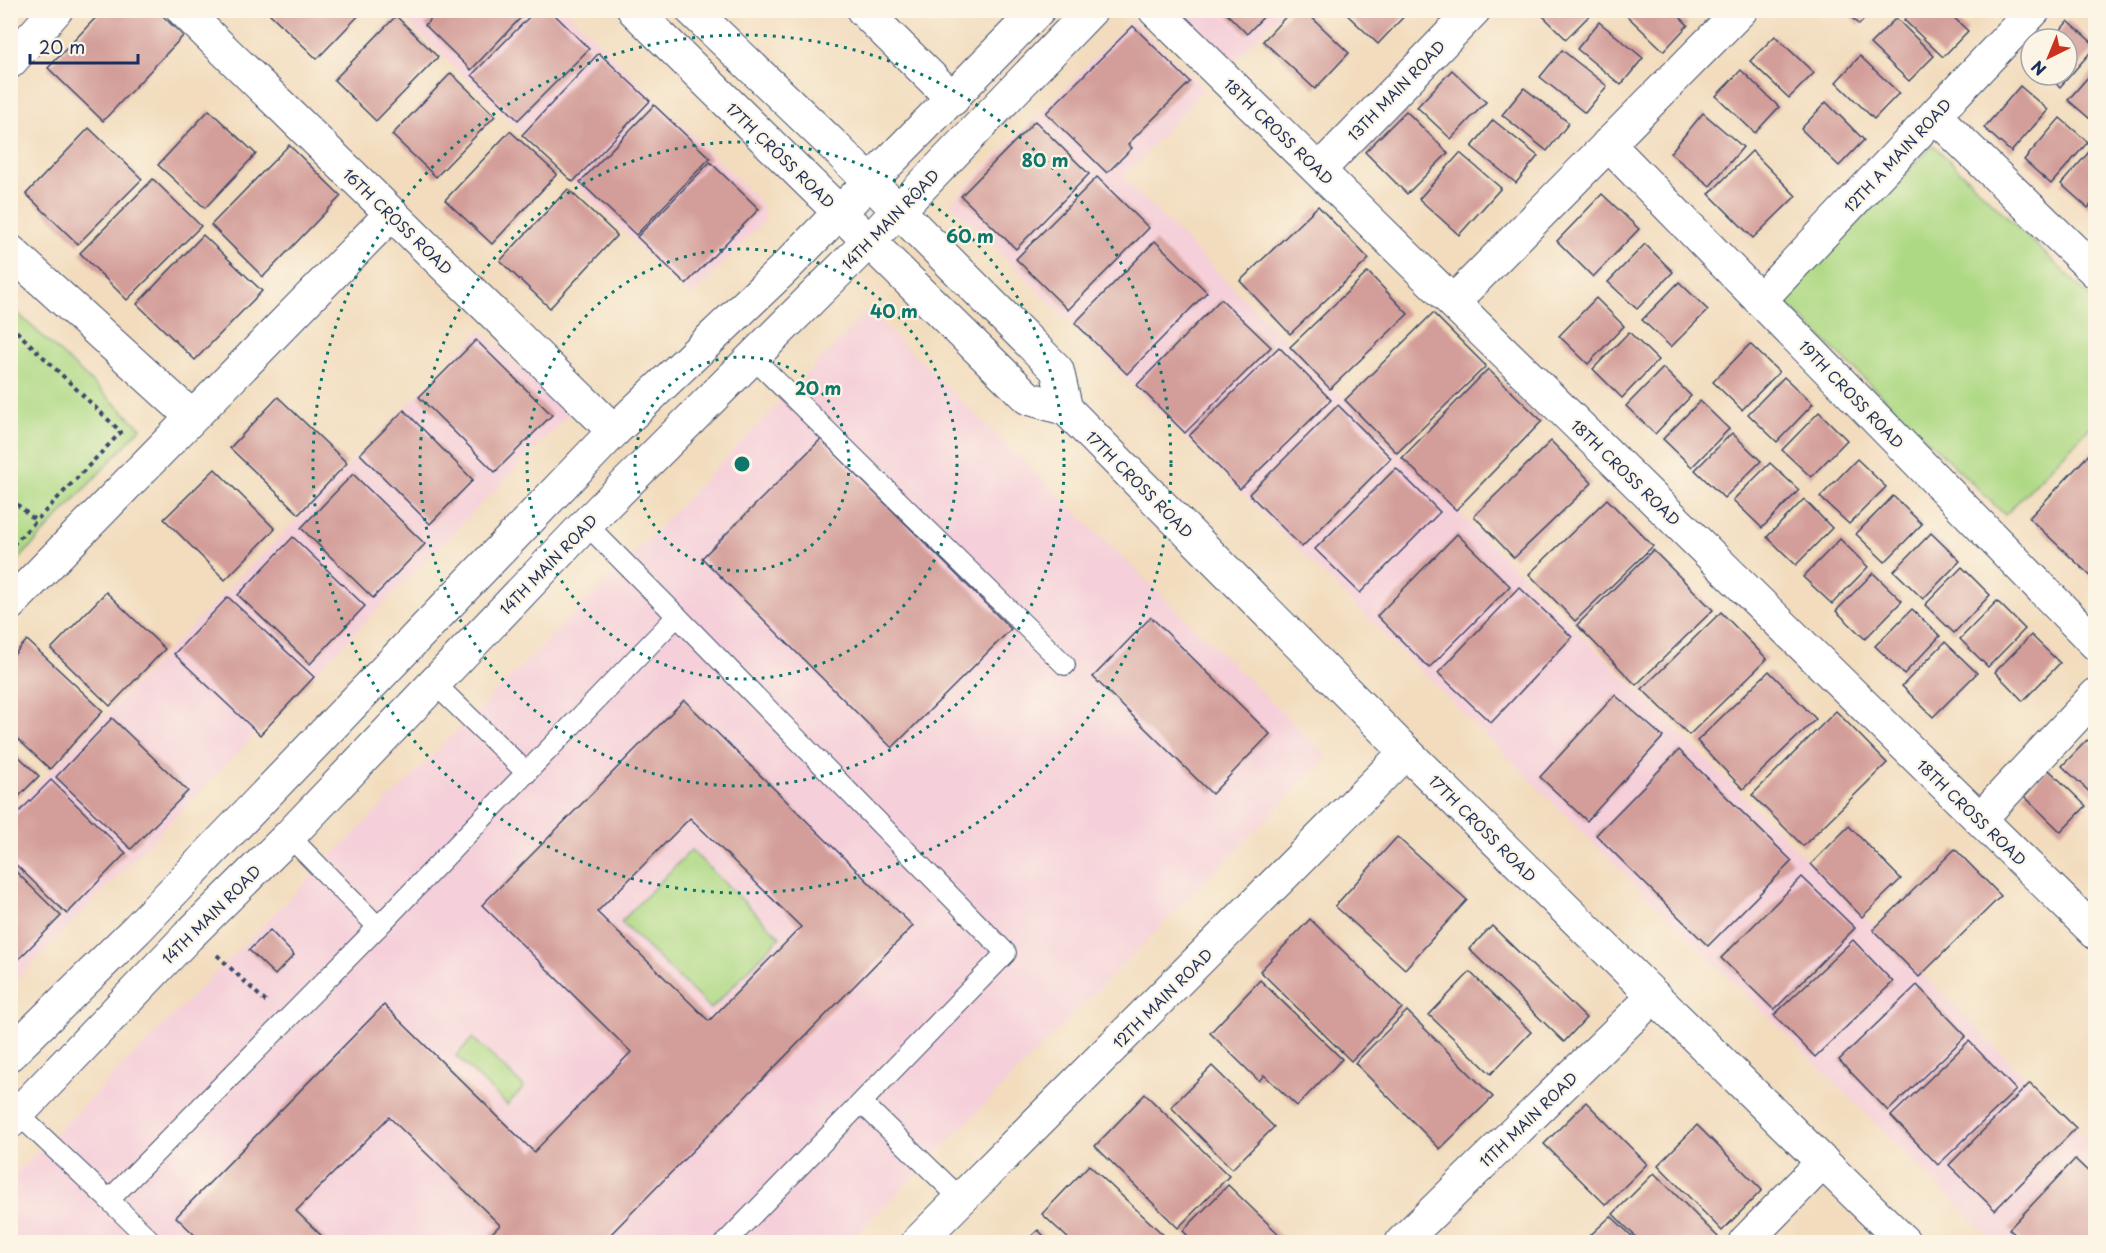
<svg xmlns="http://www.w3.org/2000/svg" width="2106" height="1253" font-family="'Playpen Sans',sans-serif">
<rect width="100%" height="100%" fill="#fcf5e5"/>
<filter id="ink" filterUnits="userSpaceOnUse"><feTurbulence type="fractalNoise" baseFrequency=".0167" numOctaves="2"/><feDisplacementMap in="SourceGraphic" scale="12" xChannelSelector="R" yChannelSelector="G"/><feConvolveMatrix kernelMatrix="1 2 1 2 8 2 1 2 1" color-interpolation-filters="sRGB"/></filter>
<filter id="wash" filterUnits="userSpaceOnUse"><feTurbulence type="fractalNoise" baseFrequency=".008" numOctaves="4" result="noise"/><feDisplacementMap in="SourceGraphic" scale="24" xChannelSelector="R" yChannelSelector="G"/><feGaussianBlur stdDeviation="1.35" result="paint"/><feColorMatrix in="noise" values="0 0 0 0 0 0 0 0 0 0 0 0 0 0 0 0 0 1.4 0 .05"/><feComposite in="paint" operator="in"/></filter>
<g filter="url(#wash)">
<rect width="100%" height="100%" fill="#f2dcbd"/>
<g fill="#f5cfd9">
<path d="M396,11H567L760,202L766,219L691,297Z"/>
<path d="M1174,11H1283L1230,65Z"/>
<path d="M1132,20L1204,89L1123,178L2095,1146V1242H1995L950,203Z"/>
<path d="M868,310L1328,757L849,1242H11L10,1179L645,542Z"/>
<path d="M481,330L569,414L11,985V811Z"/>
</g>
<g fill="#aed984" stroke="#648471" stroke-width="1.5">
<path d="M1933,145L2095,302V422L2005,515L1783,300Z"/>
<path d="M10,306L141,428L11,568H10Z"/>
<path d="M691,850L780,937L711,1009L621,922Z"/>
<path d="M473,1038L524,1087L507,1105L456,1056Z"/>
</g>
<g id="blocks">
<g fill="#d39d99" fill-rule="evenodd">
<path d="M103,10H157L183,36L103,121L48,68Z"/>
<path d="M274,10H364L317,59L270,14Z"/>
<path d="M439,10H528L471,70L425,25Z"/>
<path d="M536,10H550L589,49L518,120L472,75Z"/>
<path d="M1223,10H1270L1247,34Z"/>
<path d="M1292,10H1304L1349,53L1315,89L1263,41Z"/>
<path d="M1342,10H1410L1378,44Z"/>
<path d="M1537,10H1591L1593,12L1566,39Z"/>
<path d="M1624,10H1673L1688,25L1664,51L1623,12Z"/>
<path d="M1844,10H1873L1859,25Z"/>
<path d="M1913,10H1946L1968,31L1943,57L1904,20Z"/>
<path d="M396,16L438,57L376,121L334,80Z"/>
<path d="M1896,18L1934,56L1909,81L1870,44Z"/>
<path d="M2068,21L2096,46L2060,87L2045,75H2067V39H2053Z"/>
<path d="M1599,22L1643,58L1621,85L1577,49Z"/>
<path d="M1133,26L1190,82L1128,144L1132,148L1107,173L1046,113Z"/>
<path d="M1775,36L1814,73L1789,98L1750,61Z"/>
<path d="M1562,50L1607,86L1585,113L1540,77Z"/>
<path d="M599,53L650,101L573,182L522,135Z"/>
<path d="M1860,56L1899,93L1874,119L1836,82Z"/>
<path d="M2096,68V124L2068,100Z"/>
<path d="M1452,70L1486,102L1451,139L1417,107Z"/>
<path d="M1741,70L1779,107L1755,133L1716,96Z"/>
<path d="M451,73L495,116L436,177L392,135Z"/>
<path d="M2020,86L2048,110L2011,152L1984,128Z"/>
<path d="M1524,88L1569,123L1547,151L1502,115Z"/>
<path d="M1826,102L1864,140L1839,166L1801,129Z"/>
<path d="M654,105L710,158L636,235L580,182Z"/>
<path d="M209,110L256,154L205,208L158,165Z"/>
<path d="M1406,111L1448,153L1407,194L1365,152Z"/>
<path d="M1703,113L1743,147L1710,186L1670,153Z"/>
<path d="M2060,118L2088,142L2051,184L2024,160Z"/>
<path d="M1493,120L1538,156L1516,183L1472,147Z"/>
<path d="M1035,121L1089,174L1016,249L961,196Z"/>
<path d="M89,128L142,179L78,244L26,194Z"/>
<path d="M510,131L557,174L492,244L445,200Z"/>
<path d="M2096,144V199L2088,208L2061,184Z"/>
<path d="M289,145L341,196L263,277L211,225Z"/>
<path d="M1752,151L1796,196L1753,238L1709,194Z"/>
<path d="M1460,153L1501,188L1459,235L1419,199Z"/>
<path d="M710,162L759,209L686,284L637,237Z"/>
<path d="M1097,177L1149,228L1068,310L1016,259Z"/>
<path d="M153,179L201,226L127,300L80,253Z"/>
<path d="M568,189L617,235L550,308L500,261Z"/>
<path d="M1602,194L1639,229L1593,277L1557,241Z"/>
<path d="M1318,206L1369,259L1290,334L1240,281Z"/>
<path d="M203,235L262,291L195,360L137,304Z"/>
<path d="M1155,241L1207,292L1127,374L1075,323Z"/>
<path d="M1645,244L1673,272L1637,309L1608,282Z"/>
<path d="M1368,272L1408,314L1330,389L1290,347Z"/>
<path d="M1679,282L1708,310L1671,347L1642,320Z"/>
<path d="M1596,298L1624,326L1588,364L1559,336Z"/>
<path d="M1221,299L1271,347L1185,433L1137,385Z"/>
<path d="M1433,313L1486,366L1397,453L1345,400Z"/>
<path d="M1629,332L1658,360L1622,398L1593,369Z"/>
<path d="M476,340L552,415L495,472L419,397Z"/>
<path d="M1750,344L1779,372L1742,410L1713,382Z"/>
<path d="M1279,347L1331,400L1240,489L1189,436Z"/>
<path d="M1663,368L1691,396L1655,434L1626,406Z"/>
<path d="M1488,369L1542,421L1456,510L1402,458Z"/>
<path d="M1784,377L1813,404L1777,442L1748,414Z"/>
<path d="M278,397L347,463L299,514L230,448Z"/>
<path d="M1700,401L1729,429L1692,467L1663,439Z"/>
<path d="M1338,405L1391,458L1302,547L1249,494Z"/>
<path d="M404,410L473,480L430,524L360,454Z"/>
<path d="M1819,412L1847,440L1811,477L1782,450Z"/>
<path d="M1732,433L1761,461L1724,498L1695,470Z"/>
<path d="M821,439L1011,629L892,748L702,558Z"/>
<path d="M1551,441L1592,483L1514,558L1474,516Z"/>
<path d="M2096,447V581L2029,518Z"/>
<path d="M1857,459L1886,487L1849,524L1820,497Z"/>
<path d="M1770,463L1799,490L1762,528L1733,500Z"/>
<path d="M1396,468L1440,512L1360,593L1315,549Z"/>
<path d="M215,469L275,529L225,580L164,519Z"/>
<path d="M353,474L425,544L373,598L301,528Z"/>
<path d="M1893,496L1922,524L1885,562L1856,534Z"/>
<path d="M1607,499L1653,546L1575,621L1529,574Z"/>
<path d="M1804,499L1832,528L1796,565L1767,537Z"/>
<path d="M1931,533L1960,561L1923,599L1894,571Z"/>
<path d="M1457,534L1510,586L1429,668L1377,616Z"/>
<path d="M293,537L365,606L310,664L238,595Z"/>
<path d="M1840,539L1868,567L1832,604L1803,577Z"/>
<path d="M1653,550L1713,610L1636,685L1577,625Z"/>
<path d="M1962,567L1990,595L1954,633L1925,605Z"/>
<path d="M1873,573L1902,601L1865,639L1836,611Z"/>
<path d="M1519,587L1572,637L1491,723L1438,673Z"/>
<path d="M106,592L165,649L110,706L51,649Z"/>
<path d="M228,597L314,677L260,735L174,654Z"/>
<path d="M1997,601L2025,629L1988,667L1960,639Z"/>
<path d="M1912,609L1940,636L1904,674L1875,646Z"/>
<path d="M1721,612L1767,659L1689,735L1642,689Z"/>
<path d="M1151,617L1270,734L1212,794L1093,677Z"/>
<path d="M2031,635L2060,663L2023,701L1995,672Z"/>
<path d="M27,640L103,711L50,769L10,732V659Z"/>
<path d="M1945,642L1977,673L1933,717L1902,686Z"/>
<path d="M1769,671L1816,719L1743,789L1697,741Z"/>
<path d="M1615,695L1663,737L1587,821L1540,777Z"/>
<path d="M684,700L913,926L603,1242H483L500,1225L389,1117L296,1211L328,1242H202L176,1217L384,1005L534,1152L631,1052L482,905ZM690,818L801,927L709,1021L597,912Z"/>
<path d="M1836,711L1887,763L1803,846L1752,795Z"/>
<path d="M112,718L188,791L131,849L56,777Z"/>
<path d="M2087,740L2096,748V798L2062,766Z"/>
<path d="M10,748L39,776L10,805Z"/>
<path d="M1679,750L1792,861L1708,946L1596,835Z"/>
<path d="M2048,769L2086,806L2061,832L2023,795Z"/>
<path d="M51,780L126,853L67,914L10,859V821Z"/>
<path d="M1849,826L1901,879L1862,917L1811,864Z"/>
<path d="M1397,837L1467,900L1405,969L1335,906Z"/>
<path d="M1955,849L2001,896L1919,977L1873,930Z"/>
<path d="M10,866L61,916L10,968Z"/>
<path d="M1802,877L1855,928L1774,1010L1721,958Z"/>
<path d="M1310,919L1402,1008L1351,1061L1260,971Z"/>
<path d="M1492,926L1586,1018L1564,1042L1469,949Z"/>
<path d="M270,930L294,955L275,975L249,950Z"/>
<path d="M1853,940L1893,982L1815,1057L1774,1015Z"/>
<path d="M1470,972L1531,1032L1491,1074L1429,1015Z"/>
<path d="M1260,980L1342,1059L1297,1106L1264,1075L1259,1081L1210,1033Z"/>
<path d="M1917,985L1966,1036L1888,1111L1839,1060Z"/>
<path d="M1407,1011L1493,1097L1440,1149L1355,1063Z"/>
<path d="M1969,1041L2016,1090L1938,1165L1891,1116Z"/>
<path d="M1212,1066L1274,1127L1232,1169L1171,1107Z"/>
<path d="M2030,1083L2076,1128L1995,1210L1949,1165Z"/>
<path d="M1145,1094L1229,1176L1178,1228L1095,1146Z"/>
<path d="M1586,1102L1647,1164L1606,1205L1544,1144Z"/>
<path d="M1697,1125L1762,1190L1722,1231L1658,1165Z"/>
<path d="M2075,1159L2096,1179V1242H2024L2009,1229Z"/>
<path d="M1089,1165L1171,1242H1072L1042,1214Z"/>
<path d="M1654,1173L1718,1237L1713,1242H1641L1613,1214Z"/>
<path d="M1228,1185L1287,1242H1194L1183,1231Z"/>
<path d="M1611,1216L1638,1242H1583Z"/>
<path d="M1038,1230L1050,1242H1025Z"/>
</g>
</g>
</g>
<g filter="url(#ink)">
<use href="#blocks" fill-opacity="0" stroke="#3b496c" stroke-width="1.5"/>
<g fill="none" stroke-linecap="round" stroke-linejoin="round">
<g stroke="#3b496c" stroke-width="22">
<g id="lane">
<path d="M753,358L1065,665"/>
<path d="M586,524L677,616"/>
<path d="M433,682L527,773"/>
<path d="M289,836L378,927"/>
<path d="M862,1103L961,1199"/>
<path d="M18,1114L109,1200"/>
<path d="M152,1242L109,1200L378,927L677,616L1006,953L726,1242"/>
</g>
</g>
<g stroke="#3b496c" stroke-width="35">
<g id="street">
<path d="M183,10L614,431"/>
<path d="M863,10L953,99"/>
<path d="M1155,10L2096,933"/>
<path d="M10,62L56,10"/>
<path d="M1935,116L2096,272"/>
<path d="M1608,144L2096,644"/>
<path d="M1319,170L1474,10"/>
<path d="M10,251L191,416"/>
<path d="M1760,300L2034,10"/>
<path d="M1453,302L1741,10"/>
<path d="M10,604L391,214"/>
<path d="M1980,819L2096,695"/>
<path d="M918,1242L1406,752"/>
<path d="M1402,1242L1654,996"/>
<path d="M1745,1242L1823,1162"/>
</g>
</g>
<g stroke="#3b496c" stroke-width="35">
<g id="secondary">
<path d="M634,10L1028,398L1066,409L1406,752L1904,1242"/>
<path d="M692,10L833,145L1057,370L1066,409"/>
<path d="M10,1054L137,929L614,431L786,267L1038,10"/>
<path d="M10,1122L188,936L289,836L586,524L869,241L1091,10"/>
</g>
</g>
<g stroke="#3b496c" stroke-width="4" stroke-dasharray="4.5 4.5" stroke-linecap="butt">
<path d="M10,325L121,432L10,548"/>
<path d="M10,340L18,332"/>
<path d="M10,498L36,521"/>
<path d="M217,955L266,1002"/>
</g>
<use href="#lane" stroke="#fff" stroke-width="20"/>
<use href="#street" stroke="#fff" stroke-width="33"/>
<use href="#secondary" stroke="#fff" stroke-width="33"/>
</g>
</g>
<g fill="none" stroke="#0f766e" stroke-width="3" stroke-dasharray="3 6">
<circle cx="742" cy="464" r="107"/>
<circle cx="742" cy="464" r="215"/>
<circle cx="742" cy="464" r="322"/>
<circle cx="742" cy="464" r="429"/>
</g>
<g text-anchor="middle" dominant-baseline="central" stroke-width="4.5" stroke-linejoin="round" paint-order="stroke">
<g font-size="15" fill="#1b2f5e" stroke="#fcf5e5">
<text transform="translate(1396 90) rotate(-46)">13TH MAIN ROAD</text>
<text transform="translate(1279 131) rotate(44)">18TH CROSS ROAD</text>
<text transform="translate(781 155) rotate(44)">17TH CROSS ROAD</text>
<text transform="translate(1897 155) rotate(-47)">12TH A MAIN ROAD</text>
<text transform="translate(890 219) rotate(-46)">14TH MAIN ROAD</text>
<text transform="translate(398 221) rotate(44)">16TH CROSS ROAD</text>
<text transform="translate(1852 394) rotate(46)">19TH CROSS ROAD</text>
<text transform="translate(1626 472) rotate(44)">18TH CROSS ROAD</text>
<text transform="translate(1140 484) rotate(45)">17TH CROSS ROAD</text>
<text transform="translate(548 564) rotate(-46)">14TH MAIN ROAD</text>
<text transform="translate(1972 812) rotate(44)">18TH CROSS ROAD</text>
<text transform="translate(1483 828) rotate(45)">17TH CROSS ROAD</text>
<text transform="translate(211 914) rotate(-45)">14TH MAIN ROAD</text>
<text transform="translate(1162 998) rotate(-45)">12TH MAIN ROAD</text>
<text transform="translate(1528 1119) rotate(-44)">11TH MAIN ROAD</text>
</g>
</g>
<circle cx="742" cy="464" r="9" fill="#0f766e" stroke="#fcf5e5" stroke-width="3"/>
<g font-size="18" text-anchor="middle" font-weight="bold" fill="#0f766e" stroke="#fcf5e5" stroke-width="4.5" stroke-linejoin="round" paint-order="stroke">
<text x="1045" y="167">80 m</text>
<text x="970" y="243">60 m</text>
<text x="894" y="318">40 m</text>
<text x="818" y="395">20 m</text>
</g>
<rect width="2106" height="1253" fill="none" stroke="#fcf5e5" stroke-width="36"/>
<g transform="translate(2049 57) rotate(223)"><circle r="28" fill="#fcf5e5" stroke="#a2a6af" stroke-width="1.5"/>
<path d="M0-4.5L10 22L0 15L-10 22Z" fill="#c8321e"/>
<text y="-9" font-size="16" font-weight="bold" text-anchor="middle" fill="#1b2f5e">N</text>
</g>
<path d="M30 54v9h108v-9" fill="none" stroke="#1b2f5e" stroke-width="3"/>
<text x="39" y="54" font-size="18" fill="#1b2f5e" stroke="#fcf5e5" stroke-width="4.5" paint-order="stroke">20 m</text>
</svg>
